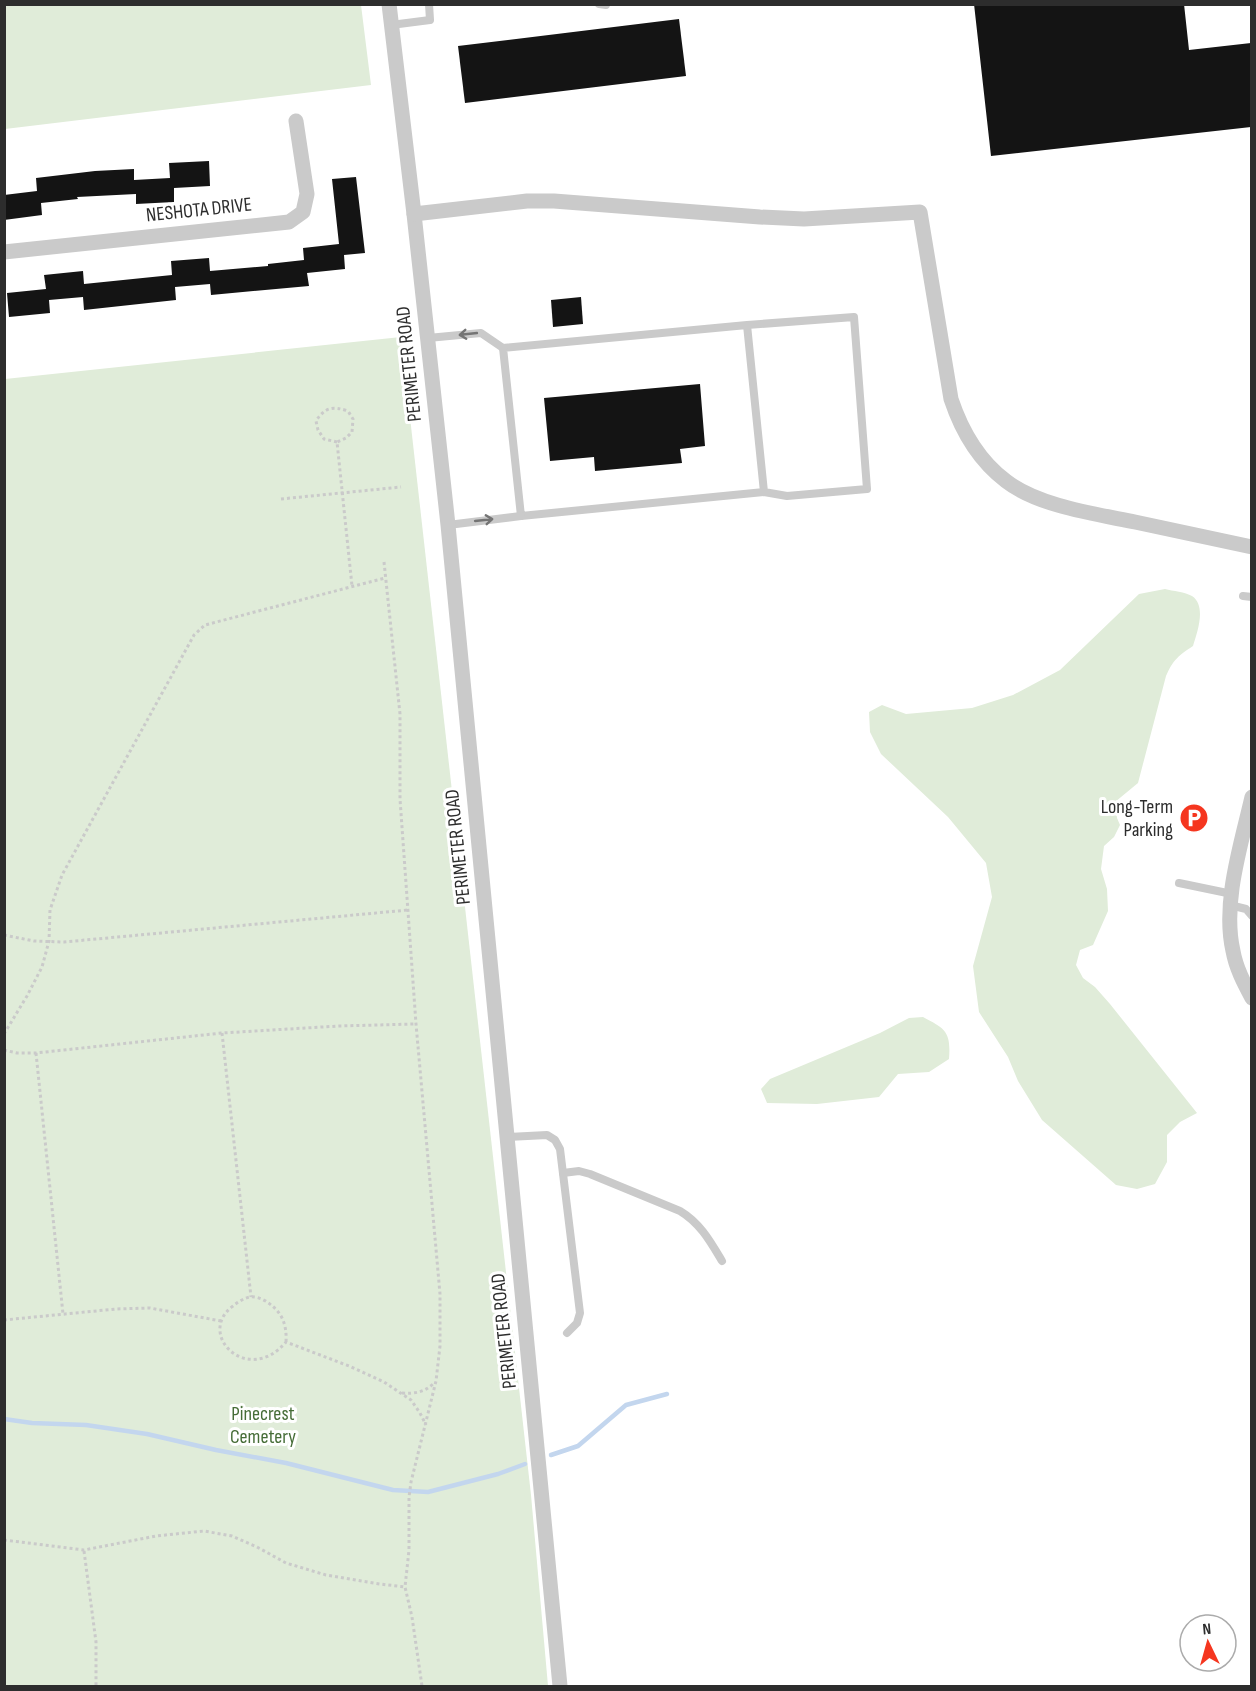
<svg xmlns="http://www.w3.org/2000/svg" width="1256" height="1691" font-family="'Sofia Sans Condensed',sans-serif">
<rect width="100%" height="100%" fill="#fff"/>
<g fill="#e0ecd9">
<path d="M4,5H361L371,85L5,129Z"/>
<path d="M401,337L531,1495L548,1686H5V379Z"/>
<path d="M1165,589C1173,591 1185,592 1192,596C1207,606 1197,633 1193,646C1179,655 1173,660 1166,676L1138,783L1115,802L1117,818L1120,825L1114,837L1104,846L1101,869L1107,889L1108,911L1093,945L1080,950L1076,965L1083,978L1095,987L1110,1004L1197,1113L1180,1122L1167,1135V1162L1155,1184L1137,1189L1116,1185L1042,1120L1018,1081L1008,1057L979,1012L973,966L992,897L986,863L948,817L881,754L870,732L869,712L882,705L906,714L972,708L1013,695L1060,670L1139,594Z"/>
<path d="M923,1017C946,1029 951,1032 949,1059L929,1072L898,1074L879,1097L817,1104L767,1103L761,1089L770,1079L880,1033L909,1018Z"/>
</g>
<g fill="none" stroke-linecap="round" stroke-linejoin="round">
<g stroke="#c3d6ee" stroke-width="4.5">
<path d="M4,1419L32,1423L86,1425L147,1434L216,1450L286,1463L393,1490L428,1492L498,1474L525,1464"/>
<path d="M551,1455L578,1446L626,1405L667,1394"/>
</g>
</g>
<g fill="#141414">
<path d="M974,4H1184L1189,50L1251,43V127L991,156Z"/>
<path d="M679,19L686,76L465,103L458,46Z"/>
<path d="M209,161L210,186L174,188V202L136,204V194L77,197L78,199L41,203L42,215L4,220V195L37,191L36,178L95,171L134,169V180L170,178L169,163Z"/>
<path d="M356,177L365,253L344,255L345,269L307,273L309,286L211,295L210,284L175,287L176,300L84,310L83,297L49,300L50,313L9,317L7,293L46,289L44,275L83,271L84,284L172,275L171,261L209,258L210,271L268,266V264L304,260L303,248L339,244L332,179Z"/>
<path d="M581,297L583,324L553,327L551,300Z"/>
<path d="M700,384L705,446L680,449L682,463L595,471L594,457L550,461L544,398Z"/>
</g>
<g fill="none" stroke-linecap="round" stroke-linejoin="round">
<g stroke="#cacaca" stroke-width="3" stroke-dasharray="3 3" stroke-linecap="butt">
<path d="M337,442L324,439L318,430L316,421C325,407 333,406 348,411L353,419L352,432L346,438L337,442L352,586"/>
<path d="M281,499L401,487"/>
<path d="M384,562L400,714V799L416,1024L440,1294V1346L436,1381L411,1482L409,1497V1550L405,1587L412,1617L422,1686"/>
<path d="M4,935L34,941L64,942L408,910"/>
<path d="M222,1033L251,1297"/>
<path d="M4,1034L27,996L42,967L49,941L50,910L62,875L194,635L205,625L385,578"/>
<path d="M4,1050L17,1053H36L222,1033L339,1026L415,1024"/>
<path d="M36,1053L63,1314"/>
<path d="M4,1320L116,1309L150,1308L221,1321"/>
<path d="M286,1342C287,1324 282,1312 267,1302C263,1299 255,1296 250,1297C244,1298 238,1302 233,1306C195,1334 248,1387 286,1342L349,1366L384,1382L411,1400L420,1413L426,1425"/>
<path d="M402,1393C415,1394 425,1392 434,1383"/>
<path d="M4,1540L84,1550L156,1536L204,1531L232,1536L257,1547L286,1563L326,1575L380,1584L405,1587"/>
<path d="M84,1551L96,1642V1686"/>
</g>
<g stroke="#cacaca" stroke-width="8">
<path d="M599,4L606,5"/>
<path d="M391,25L430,20L429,4"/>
<path d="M747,325L854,317L867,489L787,496L764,492L521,516L503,348L747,325L764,492"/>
<path d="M428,338L481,333L503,348"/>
<path d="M448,525L521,516"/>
<path d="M1243,596L1252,597"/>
<path d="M1179,883L1232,894"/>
<path d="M1230,905L1246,909L1252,916"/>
<path d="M507,1137L547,1135L555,1140L560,1149L580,1313L577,1323L567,1333"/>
<path d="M563,1173L579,1171L590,1174L680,1211C700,1223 710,1241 722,1261"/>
</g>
<g stroke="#cacaca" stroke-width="15">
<path d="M389,4L414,214L448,525L560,1686"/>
<path d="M414,214L527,201H554L760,217L804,219L920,212L951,399C962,432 978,460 1006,481C1038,506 1096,514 1135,522C1174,530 1213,539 1252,547"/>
<path d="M4,252L289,222L303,212L307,194L296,121"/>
<path d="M1252,797C1241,845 1222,903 1233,951C1236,968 1244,983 1252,998"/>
</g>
</g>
<defs><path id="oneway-shaft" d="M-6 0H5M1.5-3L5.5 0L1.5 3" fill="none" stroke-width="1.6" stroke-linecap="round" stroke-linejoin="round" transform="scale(1.5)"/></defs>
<g stroke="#747474">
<use href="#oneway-shaft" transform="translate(468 334) rotate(174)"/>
<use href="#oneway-shaft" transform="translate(484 520) rotate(-6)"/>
</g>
<defs>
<g id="parking-disc" transform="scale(1.5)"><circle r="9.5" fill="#f5361f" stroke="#fff"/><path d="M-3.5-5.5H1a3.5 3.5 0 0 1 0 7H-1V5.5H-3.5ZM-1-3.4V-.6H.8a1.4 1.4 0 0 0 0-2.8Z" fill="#fff"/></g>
</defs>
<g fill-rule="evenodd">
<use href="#parking-disc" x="1194" y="818"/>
</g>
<g text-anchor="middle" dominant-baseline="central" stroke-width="6" stroke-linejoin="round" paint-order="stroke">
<g font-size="20" fill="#2d2d2d" stroke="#fff">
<text transform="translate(199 210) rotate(-6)">NESHOTA DRIVE</text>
<text transform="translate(409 364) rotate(-96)">PERIMETER ROAD</text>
<text transform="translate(458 847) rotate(-96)">PERIMETER ROAD</text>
<text transform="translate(504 1331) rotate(-96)">PERIMETER ROAD</text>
</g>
<g font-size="20" fill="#2d2d2d" stroke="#fff" text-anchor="end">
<text x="1173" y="807">Long-Term<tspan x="1173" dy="23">Parking</tspan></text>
</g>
<g font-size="20" fill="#466d37" stroke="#fff">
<text x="263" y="1414">Pinecrest<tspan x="263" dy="23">Cemetery</tspan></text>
</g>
</g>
<rect width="1256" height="1691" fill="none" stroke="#2d2d2d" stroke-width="12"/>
<g transform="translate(1208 1643) rotate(355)"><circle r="28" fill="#ffffff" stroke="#ababab" stroke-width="1.5"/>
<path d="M0-4.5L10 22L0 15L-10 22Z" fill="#f5361f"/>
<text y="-9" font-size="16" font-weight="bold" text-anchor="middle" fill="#2d2d2d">N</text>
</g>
</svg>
